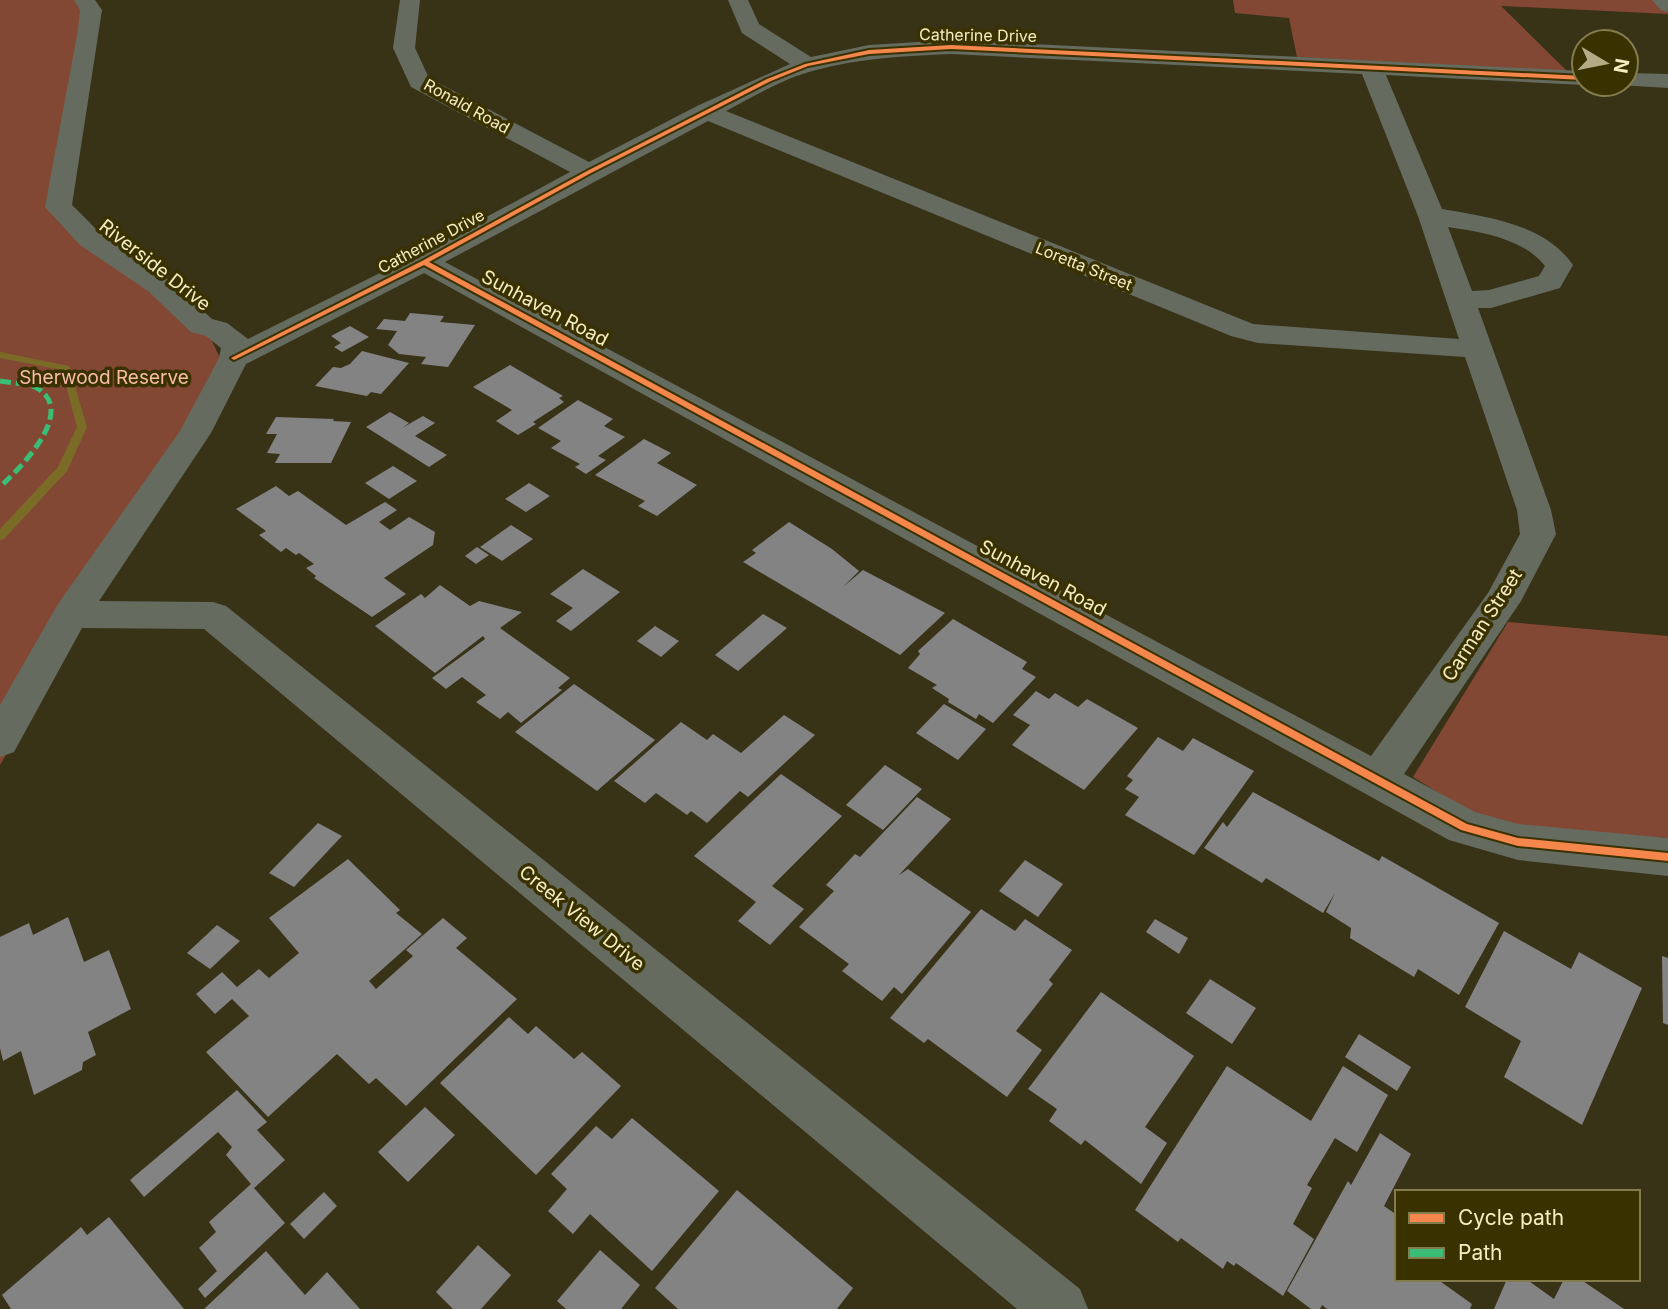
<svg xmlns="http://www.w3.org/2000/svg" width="1668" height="1309" font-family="Inter,sans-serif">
<rect width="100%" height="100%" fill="#383217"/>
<g fill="#834834">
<path d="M0,0H93L58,207L208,333L221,360L209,404L0,765Z"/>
<path d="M1233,0H1668V14L1501,6L1567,71L1297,57L1289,18L1235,13Z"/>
<path d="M1508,622L1668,636V838L1528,830L1466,810L1413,777Z"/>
</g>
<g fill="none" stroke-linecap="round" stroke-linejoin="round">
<path fill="#7a6c27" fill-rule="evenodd" d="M0,352L69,366L87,427L67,471L4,539L0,540V529L58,467L77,427L62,370L0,358Z"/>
</g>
<g fill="#848384">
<path d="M410,313L444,316L440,322L475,325L448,367L421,364L426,357L399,354L388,345L397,331L376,329L384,319L405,321Z"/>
<path d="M350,326L369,337L342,352L334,347L341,343L331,336Z"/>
<path d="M362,351L409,363L381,394L371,392L367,396L315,386L333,367L341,368L350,364Z"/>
<path d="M510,365L563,396L559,398L564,402L533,422L536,424L518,435L496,421L512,410L473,387Z"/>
<path d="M578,400L613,419L604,426L625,437L598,456L606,460L586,474L575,467L580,464L551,448L561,441L538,428Z"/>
<path d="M390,412L409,423L402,428L423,416L435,423L415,436L447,455L429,467L366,427Z"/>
<path d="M276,417L334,419L333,421L351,422L331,463H275L280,454L267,453L277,434H266Z"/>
<path d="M644,439L671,453L657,463L697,485L657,516L638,506L645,501L595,475Z"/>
<path d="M393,466L417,481L389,499L365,483Z"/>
<path d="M529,483L550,496L526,512L505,499Z"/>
<path d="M276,486L289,496L298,491L346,525L385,502L397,510L379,522L390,530L409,517L435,532L433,545L384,578L406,594L372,617L314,578L316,576L306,568L314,564L299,553L296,555L286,548L281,552L259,535L266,531L236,509Z"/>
<path d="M789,522L832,549L859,571L843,587L863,570L945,613L900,655L743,562L756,553L752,550Z"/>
<path d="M511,525L533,539L502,561L480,547Z"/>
<path d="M477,547L489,555L476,564L465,556Z"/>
<path d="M583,569L620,592L571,631L556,621L573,608L550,594Z"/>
<path d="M440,585L470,606L479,601L522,612L500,628L570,678L558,688L562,690L521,723L508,712L500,719L476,702L486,695L462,677L446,689L432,678L485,639L483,636L435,673L375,626L421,594L425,598Z"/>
<path d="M763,614L787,628L738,671L715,655Z"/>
<path d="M953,619L1027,662L1022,669L1036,677L993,723L979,714L976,719L948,702L949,699L932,688L937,685L908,668L920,654L918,651Z"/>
<path d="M655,626L679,641L661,657L637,641Z"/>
<path d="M574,684L655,740L597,791L515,732Z"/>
<path d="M1036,691L1049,699L1055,693L1078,707L1087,699L1138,728L1084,790L1012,745L1030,725L1013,715Z"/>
<path d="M944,704L986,729L958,760L916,733Z"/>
<path d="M784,715L815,735L748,797L740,791L707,823L691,811L687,815L656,793L645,803L614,781L681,722L707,740L713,734L741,753Z"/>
<path d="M1158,737L1183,751L1193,738L1254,771L1194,855L1125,815L1139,797L1125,789L1133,780L1127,776Z"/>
<path d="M885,765L922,789L883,830L846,805Z"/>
<path d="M781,774L842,816L772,886L804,909L770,945L738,921L756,902L694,856Z"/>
<path d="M1253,792L1379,861L1382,856L1499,923L1459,995L1418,969L1414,977L1350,938L1351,928L1326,912L1335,893L1323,913L1266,878L1262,883L1204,848L1223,822L1227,827Z"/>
<path d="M917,797L951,819L899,875L908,869L971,912L902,994L894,987L882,1001L842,971L849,964L799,927L834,891L826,885L855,854L860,857Z"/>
<path d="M318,823L342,836L294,887L269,873Z"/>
<path d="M348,859L400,910L396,913L422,934L369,981L376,989L413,956L406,950L443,918L467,938L456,948L517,999L406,1106L376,1078L369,1084L337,1054L268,1117L206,1052L249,1016L232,999L215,1014L196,994L222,972L237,987L259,969L269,978L299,953L269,918Z"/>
<path d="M1025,860L1063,884L1038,917L999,891Z"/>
<path d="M981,909L1015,931L1025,919L1072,950L1049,980L1053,984L1016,1031L1042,1050L1007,1097L928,1039L924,1043L890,1018Z"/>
<path d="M68,917L84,962L109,950L131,1009L88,1032L96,1055L83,1062L82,1070L34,1095L21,1051L3,1061L0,1048V937L29,923L33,935Z"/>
<path d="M1155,919L1188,938L1179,954L1146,932Z"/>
<path d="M217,925L240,941L210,969L187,953Z"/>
<path d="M1504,931L1571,969L1579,952L1642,988L1582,1125L1504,1077L1521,1041L1465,1007Z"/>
<path d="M1662,956L1668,958V1025L1663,1023Z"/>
<path d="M1210,979L1256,1008L1232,1044L1186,1013Z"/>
<path d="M1101,992L1194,1056L1145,1127L1167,1143L1141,1184L1085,1140L1081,1145L1049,1121L1057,1109L1028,1089Z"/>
<path d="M509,1017L528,1034L536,1026L574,1059L582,1052L621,1086L536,1175L440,1083Z"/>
<path d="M1359,1034L1411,1067L1397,1091L1345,1057Z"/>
<path d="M1227,1066L1311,1121L1343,1066L1388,1095L1357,1152L1335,1138L1307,1185L1312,1188L1293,1224L1314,1239L1283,1296L1236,1263L1234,1266L1227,1261L1223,1269L1181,1238L1178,1242L1135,1210Z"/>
<path d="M237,1090L267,1122L257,1130L285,1160L254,1188L285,1223L205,1298L198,1289L217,1271L199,1248L216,1232L209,1222L251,1184L226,1155L232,1147L218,1132L144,1197L130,1180Z"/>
<path d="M425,1107L455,1135L408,1182L378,1152Z"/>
<path d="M632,1118L719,1191L652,1271L590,1214L573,1234L548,1211L567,1189L551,1174L596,1126L612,1139Z"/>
<path d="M1380,1133L1411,1154L1384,1206L1397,1215V1279H1437L1472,1304L1470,1309H1327L1322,1305L1320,1309H1311L1287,1291L1348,1181L1351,1185Z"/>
<path d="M737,1190L853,1288L837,1309H678L655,1288Z"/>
<path d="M324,1192L337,1206L304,1239L290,1224Z"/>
<path d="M109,1217L184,1309H11L2,1295L81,1227L87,1235Z"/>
<path d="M478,1245L511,1275L481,1309H453L436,1292Z"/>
<path d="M600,1250L640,1285L621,1309H566L557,1301Z"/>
<path d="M266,1251L305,1295L327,1272L360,1309H204Z"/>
<path d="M1507,1279H1526L1554,1299L1563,1281L1561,1279H1580L1624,1309H1494Z"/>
</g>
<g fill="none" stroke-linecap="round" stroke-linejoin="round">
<g fill="#656c5f" fill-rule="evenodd">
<path d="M74,0H95L102,10L72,205L100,233L168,279L212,319L227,323L248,339L414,256L570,172L411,87L393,48L400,0H420L415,48L429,78L589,162L697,106L790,64L742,33L728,0H748L759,24L811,57L869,45L951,40L1584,71V84H1588L1584,85L1386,75L1442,209C1488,217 1545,224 1573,265L1560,288L1491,308H1478L1551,510L1556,534L1521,601L1404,774L1475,812L1518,824L1668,838V876L1518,860L1449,840L424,273L246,364L211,433L99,601L213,602L226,606L1080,1289L1088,1309H1017L204,629L82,628L14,752L0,757V705L58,604L180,431L219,358L221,348L206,336L191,332L148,291L80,245L45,207L78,30L80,10ZM951,54L1362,74L1418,216L1459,339L1253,324L726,111C755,96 784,78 816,70C860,58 905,56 951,54ZM708,121L1231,336L1258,343L1465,357L1517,510L1520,534L1488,593L1371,756L445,262ZM1448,227C1481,232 1523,238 1545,266L1539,276L1489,290L1472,291Z"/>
<path d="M1652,0H1668V12L1661,10Z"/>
<path d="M1626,73L1668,74V88L1618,85L1626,84Z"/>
</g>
<path stroke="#3abd76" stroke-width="5" stroke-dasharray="11 5" stroke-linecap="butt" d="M0,381C11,383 28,383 37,388C78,412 18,470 0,487"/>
<g stroke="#3a3100" stroke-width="4">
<path id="cycleway" d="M951,45L1584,76V80L951,49L869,54L808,66L771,81L591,173L429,262L1467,824L1518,838L1668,853V861L1518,846L1461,830L424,265L234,360L231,358L422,261L587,171L767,79L805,64L869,50Z"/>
</g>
<use href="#cycleway" fill="#f5874c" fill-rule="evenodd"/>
</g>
<g text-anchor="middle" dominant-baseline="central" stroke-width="7" stroke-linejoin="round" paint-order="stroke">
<g font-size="16" fill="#f6edc4" stroke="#3a3100">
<text transform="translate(978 35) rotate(1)">Catherine Drive</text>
<text transform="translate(467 106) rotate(29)">Ronald Road</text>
<text transform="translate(431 241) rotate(-28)">Catherine Drive</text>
<text transform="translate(1084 266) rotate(22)">Loretta Street</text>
</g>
<g font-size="19" fill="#f6edc4" stroke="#3a3100">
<text transform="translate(155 265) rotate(38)">Riverside Drive</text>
<text transform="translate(545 308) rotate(28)">Sunhaven Road</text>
<text transform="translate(1043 578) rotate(28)">Sunhaven Road</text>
<text transform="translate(1482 625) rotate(-57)">Carman Street</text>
<text transform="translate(582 918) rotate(39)">Creek View Drive</text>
</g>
<g font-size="19" fill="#f8bca9" stroke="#3a3100">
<text x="104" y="377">Sherwood Reserve</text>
</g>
</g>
<rect x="1395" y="1190" width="245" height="91" fill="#3a3100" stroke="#857c4e" stroke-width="2"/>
<rect x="1409" y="1213" width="35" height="10" fill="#f5874c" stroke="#857c4e" stroke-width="2"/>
<text x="1458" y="1225" font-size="21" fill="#f6edc4">Cycle path</text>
<rect x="1409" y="1248" width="35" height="10" fill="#3abd76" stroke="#857c4e" stroke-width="2"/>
<text x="1458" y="1260" font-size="21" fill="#f6edc4">Path</text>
<g transform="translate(1605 63) rotate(100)"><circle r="33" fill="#3a3100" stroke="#857c4e" stroke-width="2"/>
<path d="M0-5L12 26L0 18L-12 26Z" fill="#b4ac87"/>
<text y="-10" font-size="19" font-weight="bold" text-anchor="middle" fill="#f6edc4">N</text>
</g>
</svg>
